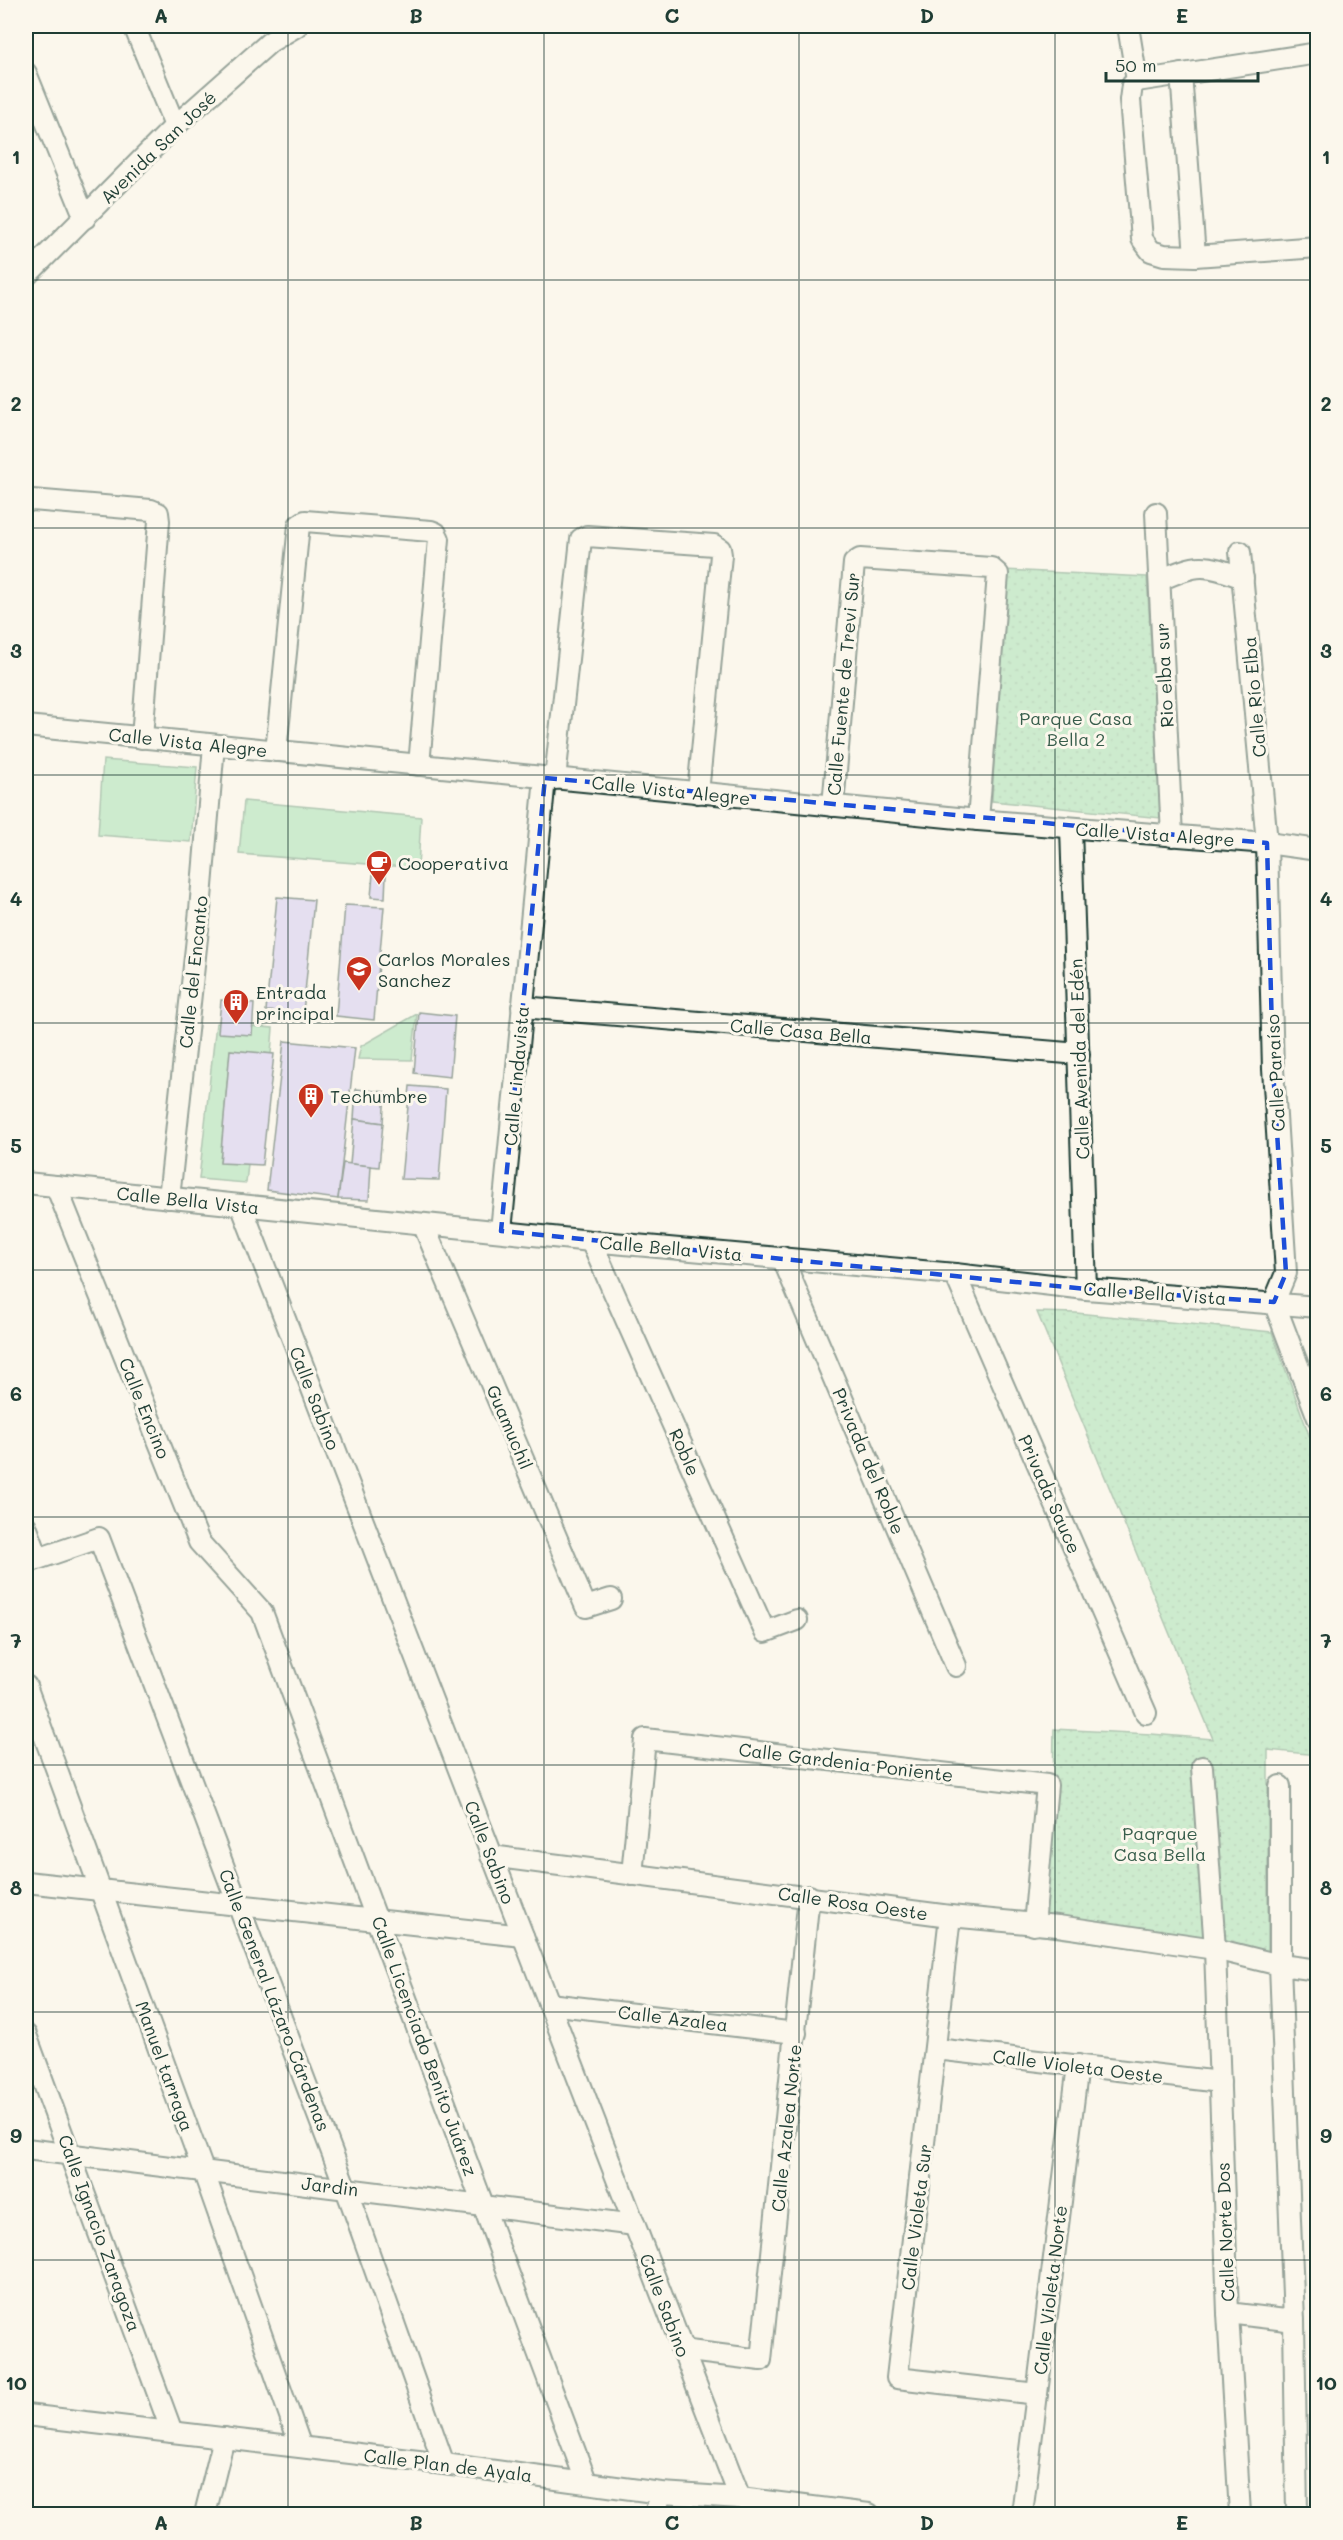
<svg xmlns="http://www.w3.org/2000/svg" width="1343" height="2540" font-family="Mali,sans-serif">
<defs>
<pattern id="park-dots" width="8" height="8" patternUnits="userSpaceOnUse" patternTransform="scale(1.5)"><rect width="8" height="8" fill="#95dba9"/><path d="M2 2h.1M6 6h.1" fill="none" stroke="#80bd92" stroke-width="1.8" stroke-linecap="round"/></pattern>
</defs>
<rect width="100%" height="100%" fill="#fbf7ec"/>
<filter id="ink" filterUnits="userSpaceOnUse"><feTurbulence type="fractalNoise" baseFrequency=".0167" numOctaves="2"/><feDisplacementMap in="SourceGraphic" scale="12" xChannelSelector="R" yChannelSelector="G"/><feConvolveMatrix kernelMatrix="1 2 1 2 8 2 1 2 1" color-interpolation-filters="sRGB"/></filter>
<g filter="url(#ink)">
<g fill="#95dba9" stroke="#5a8c6e" stroke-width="1.5">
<path d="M103,760L197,767L191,842L98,835Z"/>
<path d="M244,801L421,817L418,868L239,854Z"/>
<path d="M417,1014L412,1060L358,1059L361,1046Z"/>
<path d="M216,1023L273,1028L271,1054L230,1050L220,1162L248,1164L246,1183L199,1179Z"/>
</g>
<g fill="url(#park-dots)" stroke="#5a8c6e" stroke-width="1.5">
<path d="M1003,570L1147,577L1161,818L992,801Z"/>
<path d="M1037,1312L1076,1313L1272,1332L1317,1457V1755L1268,1750V1970L1215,1959L1038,1935L1053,1788L1054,1729L1151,1734L1213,1739Z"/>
</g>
<g fill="#cac1f3" stroke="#1f3d34" stroke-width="1.5">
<path d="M373,874L386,875L385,898L371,897Z"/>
<path d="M277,897L314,900L303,1013L266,1011Z"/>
<path d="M345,905L384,907L374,1020L336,1016Z"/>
<path d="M221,1000L254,1004L252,1035L218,1033Z"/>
<path d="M419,1012L455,1016L450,1077L414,1073Z"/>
<path d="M284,1041L355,1048L338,1199L267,1190Z"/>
<path d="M230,1050L274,1054L262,1165L220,1163Z"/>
<path d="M410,1086L446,1089L439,1180L401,1179Z"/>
<path d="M356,1089L385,1092L383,1123L354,1119Z"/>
<path d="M354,1119L383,1123L379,1167L350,1164Z"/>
<path d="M343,1163L371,1166L369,1200L338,1199Z"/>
</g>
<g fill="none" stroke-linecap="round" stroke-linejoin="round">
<g stroke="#1f3d34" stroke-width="24">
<g id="minor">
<path d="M134,26L175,126"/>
<path d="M1128,26L1137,81"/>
<path d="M1318,53L1137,81L1132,85L1130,100L1142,239L1151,251L1164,255L1195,256L1318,247"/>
<path d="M26,73L85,218"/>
<path d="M1181,74L1195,256"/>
<path d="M26,276L175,126L270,42L297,26"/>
<path d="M26,502L32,500L151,510L158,513L159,521L142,738"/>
<path d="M1156,513L1172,836"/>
<path d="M1240,552L1267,843L1273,1069L1286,1273L1274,1302"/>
<path d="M1160,580C1198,563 1204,563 1243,578"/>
<path d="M26,726L978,820L1267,843L1318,850"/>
<path d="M276,751L299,525L305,521L431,531L436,533L439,539L419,765"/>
<path d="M555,779L581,539L587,536L714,545L720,549L721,555L698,793"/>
<path d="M833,806L854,563L860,559L991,568L998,574L978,820"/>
<path d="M1071,828L1086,1289"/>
<path d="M522,1007L1079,1054"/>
<path d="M26,1183L591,1241L955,1274L1086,1289L1318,1307"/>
<path d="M56,1186L199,1542L262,1612L586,2481"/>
<path d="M169,1198L200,910L214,745"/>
<path d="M241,1205L740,2498"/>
<path d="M423,1224L586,1607L611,1599"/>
<path d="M501,1231L545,778"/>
<path d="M591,1241L765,1632L797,1620"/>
<path d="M782,1257L956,1666"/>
<path d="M955,1274L1146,1713"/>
<path d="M1274,1302L1318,1418"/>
<path d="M26,1526L38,1558"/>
<path d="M26,1563L99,1538L352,2205L444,2464"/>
<path d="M26,1686L203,2170L301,2447"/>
<path d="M1202,1767L1215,1949L1228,2313L1240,2514"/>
<path d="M1280,1786V1965L1294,2321L1297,2514"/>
<path d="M491,1856L950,1916L1058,1926L1215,1949L1280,1965L1318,1970"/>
<path d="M632,1875L645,1739L1047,1785L1034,1925"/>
<path d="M26,1882L523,1936"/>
<path d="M950,1916L897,2378L1037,2394"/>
<path d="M549,2004L796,2033"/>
<path d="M26,2035L172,2432"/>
<path d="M936,2049L1220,2082"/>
<path d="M26,2149L635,2225"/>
<path d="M1228,2313L1294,2321"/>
<path d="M681,2350L761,2360L809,1896"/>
<path d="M26,2415L444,2464L661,2493L740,2498L869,2514"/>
<path d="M205,2514L224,2438"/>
<path d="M655,2514L661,2493"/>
<path d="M1022,2514L1078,2065"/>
</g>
</g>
<use href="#minor" stroke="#fbf7ec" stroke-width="20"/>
</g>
</g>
<path d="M0 0H1343V2540H0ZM545,778L1267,843L1273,1069L1286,1273L1274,1302L1086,1289L501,1231Z" fill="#fbf7ec" fill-opacity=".55" fill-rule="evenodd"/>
<path fill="none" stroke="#1d4ed8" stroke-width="4.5" stroke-dasharray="12 8" stroke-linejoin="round" d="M545,778L1267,843L1273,1069L1286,1273L1274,1302L1086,1289L501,1231Z"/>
<path fill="none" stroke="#1f3d34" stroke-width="1.5" stroke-opacity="0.55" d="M288,26V2514M544,26V2514M799,26V2514M1055,26V2514M26,280H1318M26,528H1318M26,775H1318M26,1023H1318M26,1270H1318M26,1517H1318M26,1765H1318M26,2012H1318M26,2260H1318"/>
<defs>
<g id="cafe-pin" transform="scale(1.35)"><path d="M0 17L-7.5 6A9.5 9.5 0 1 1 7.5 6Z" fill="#c8321e" stroke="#fbf7ec"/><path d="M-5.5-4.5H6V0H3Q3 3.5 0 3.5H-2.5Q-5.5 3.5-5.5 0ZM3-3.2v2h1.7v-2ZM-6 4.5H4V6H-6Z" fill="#fff"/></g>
<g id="school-pin" transform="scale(1.35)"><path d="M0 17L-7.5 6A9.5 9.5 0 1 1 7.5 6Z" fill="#c8321e" stroke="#fbf7ec"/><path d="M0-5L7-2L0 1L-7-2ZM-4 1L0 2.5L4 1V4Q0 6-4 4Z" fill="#fff"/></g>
<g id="building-pin" transform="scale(1.35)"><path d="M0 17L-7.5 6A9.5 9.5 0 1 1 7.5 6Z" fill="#c8321e" stroke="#fbf7ec"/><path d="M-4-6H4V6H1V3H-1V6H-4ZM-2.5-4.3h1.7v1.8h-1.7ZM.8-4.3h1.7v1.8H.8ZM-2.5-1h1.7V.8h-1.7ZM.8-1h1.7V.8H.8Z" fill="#fff"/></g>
</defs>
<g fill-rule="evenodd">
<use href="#cafe-pin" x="379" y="863"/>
<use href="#school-pin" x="359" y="969"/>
<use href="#building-pin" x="236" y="1002"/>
<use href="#building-pin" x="311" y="1096"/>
</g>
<g text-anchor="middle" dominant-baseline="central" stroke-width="6" stroke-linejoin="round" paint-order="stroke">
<g font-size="18" fill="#1f3d34" stroke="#fbf7ec">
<text transform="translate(158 147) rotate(-44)">Avenida San José</text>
<text transform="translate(1164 675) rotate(-93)">Rio elba sur</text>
<text transform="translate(843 684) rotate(-85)">Calle Fuente de Trevi Sur</text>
<text transform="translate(1254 697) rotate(-95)">Calle Río Elba</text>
<text transform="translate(188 742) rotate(6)">Calle Vista Alegre</text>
<text transform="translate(671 790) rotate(6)">Calle Vista Alegre</text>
<text transform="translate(1155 834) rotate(4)">Calle Vista Alegre</text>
<text transform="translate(193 972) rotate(-84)">Calle del Encanto</text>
<text transform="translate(801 1031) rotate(5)">Calle Casa Bella</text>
<text transform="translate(1079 1059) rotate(-92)">Calle Avenida del Edén</text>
<text transform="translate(1275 1073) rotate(-93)">Calle Paraíso</text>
<text transform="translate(516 1076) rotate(-85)">Calle Lindavista</text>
<text transform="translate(188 1200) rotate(6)">Calle Bella Vista</text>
<text transform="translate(671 1248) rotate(5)">Calle Bella Vista</text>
<text transform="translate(1155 1293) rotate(4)">Calle Bella Vista</text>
<text transform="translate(315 1398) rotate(69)">Calle Sabino</text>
<text transform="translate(145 1408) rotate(68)">Calle Encino</text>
<text transform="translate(510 1427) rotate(67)">Guamuchil</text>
<text transform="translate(685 1452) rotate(66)">Roble</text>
<text transform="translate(869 1461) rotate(67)">Privada del Roble</text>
<text transform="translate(1050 1494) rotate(66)">Privada Sauce</text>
<text transform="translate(846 1762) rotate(7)">Calle Gardenia Poniente</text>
<text transform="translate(490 1852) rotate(69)">Calle Sabino</text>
<text transform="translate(853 1903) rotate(8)">Calle Rosa Oeste</text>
<text transform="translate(275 2000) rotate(69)">Calle General Lázaro Cárdenas</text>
<text transform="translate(673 2018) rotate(7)">Calle Azalea</text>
<text transform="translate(425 2046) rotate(70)">Calle Licenciado Benito Juárez</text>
<text transform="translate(165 2066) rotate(70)">Manuel tarraga</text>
<text transform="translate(1078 2066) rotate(7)">Calle Violeta Oeste</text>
<text transform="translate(786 2128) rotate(-84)">Calle Azalea Norte</text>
<text transform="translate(330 2186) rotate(7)">Jardin</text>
<text transform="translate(916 2217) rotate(-83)">Calle Violeta Sur</text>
<text transform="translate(1225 2232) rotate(-92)">Calle Norte Dos</text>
<text transform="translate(100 2233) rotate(70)">Calle Ignacio Zaragoza</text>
<text transform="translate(1050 2290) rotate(-83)">Calle Violeta Norte</text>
<text transform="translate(665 2305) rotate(69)">Calle Sabino</text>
<text transform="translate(448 2465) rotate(7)">Calle Plan de Ayala</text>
</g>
<g font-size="18" fill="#375d4b" stroke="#fbf7ec">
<text x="1076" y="718">Parque Casa<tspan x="1076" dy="21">Bella 2</tspan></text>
<text x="1160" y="1833">Paqrque<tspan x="1160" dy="21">Casa Bella</tspan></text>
</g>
<g font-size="18" fill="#1f3d34" stroke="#fbf7ec" text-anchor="start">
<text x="398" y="863">Cooperativa</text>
<text x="378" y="959">Carlos Morales<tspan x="378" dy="21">Sanchez</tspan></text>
<text x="256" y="992">Entrada<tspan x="256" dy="21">principal</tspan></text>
<text x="330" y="1096">Techumbre</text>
</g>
</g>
<rect width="1343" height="2540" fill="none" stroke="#fbf7ec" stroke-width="66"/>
<path d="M1106 72v9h152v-9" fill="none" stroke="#1f3d34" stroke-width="3"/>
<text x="1115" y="72" font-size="18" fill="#1f3d34" stroke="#fbf7ec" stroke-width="4.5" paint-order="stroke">50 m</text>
<rect x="33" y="33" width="1277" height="2474" fill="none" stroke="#1f3d34" stroke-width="2"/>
<g font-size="20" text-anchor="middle" font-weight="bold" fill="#1f3d34">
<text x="161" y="23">A</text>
<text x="416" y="23">B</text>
<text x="672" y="23">C</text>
<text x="927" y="23">D</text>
<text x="1182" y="23">E</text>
<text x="16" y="164">1</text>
<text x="1326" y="164">1</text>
<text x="16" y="411">2</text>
<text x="1326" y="411">2</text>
<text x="16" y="658">3</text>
<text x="1326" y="658">3</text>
<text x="16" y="906">4</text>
<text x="1326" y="906">4</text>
<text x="16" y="1153">5</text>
<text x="1326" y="1153">5</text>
<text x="16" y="1401">6</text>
<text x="1326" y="1401">6</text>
<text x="16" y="1648">7</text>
<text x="1326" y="1648">7</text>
<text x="16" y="1895">8</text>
<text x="1326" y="1895">8</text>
<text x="16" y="2143">9</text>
<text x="1326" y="2143">9</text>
<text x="16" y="2390">10</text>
<text x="1326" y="2390">10</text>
<text x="161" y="2530">A</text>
<text x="416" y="2530">B</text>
<text x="672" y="2530">C</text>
<text x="927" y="2530">D</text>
<text x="1182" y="2530">E</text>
</g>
</svg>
